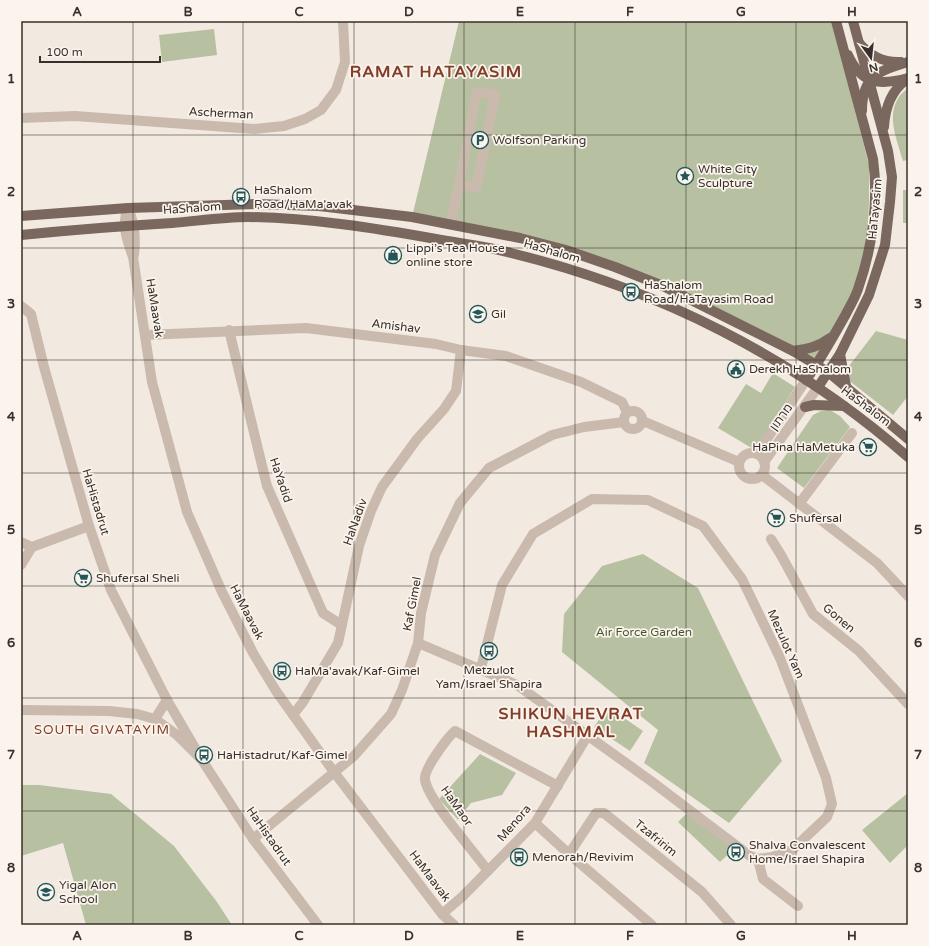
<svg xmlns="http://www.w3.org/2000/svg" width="929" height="946" font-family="'Varela Round',Heebo,sans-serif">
<rect width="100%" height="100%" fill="#f2eae1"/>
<g fill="#b7c1a1">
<path d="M459,21H832L869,165V203L867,242L858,291L817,365L715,311L566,250L412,217Z"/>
<path d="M214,29L217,55L162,62L159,35Z"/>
<path d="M908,88V160L903,161C896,136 882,107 908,88Z"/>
<rect x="903" y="190" width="5" height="33"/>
<path d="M876,331L908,340V396L893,415L842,375Z"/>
<path d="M773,373L795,387L755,450L718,428L746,384L761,393Z"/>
<path d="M830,410L840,416L850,427L804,488L777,468L813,415L821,411Z"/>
<path d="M643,554L698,588L782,761L729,823L644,763L658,730L562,652L564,614L602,566Z"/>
<path d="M608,707L643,731L630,751L594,727Z"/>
<path d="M480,754L516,773L502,795L471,803L458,820L439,799Z"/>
<path d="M21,785H39L111,794L174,846L217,902L232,925H86L63,843L21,856Z"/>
<path d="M908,793V845L890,863L862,830Z"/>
<path d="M688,812L736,847L720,862L678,822Z"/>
</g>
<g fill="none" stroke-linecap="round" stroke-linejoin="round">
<g stroke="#cabaad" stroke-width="10">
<path d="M21,118L75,116L254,129L284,126L305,119L321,110L336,90L345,62L343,21"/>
<path d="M128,208C121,224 127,241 133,257L152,382L169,445L187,512L222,592L253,653L276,691L334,772L442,914L454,925"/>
<path d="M128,208C135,223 136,238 134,255"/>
<path d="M450,224L459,184L476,188L495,95L477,92L459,184"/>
<path d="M21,306L31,314L44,367L89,526L111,590L167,700L202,760"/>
<path d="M229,330L267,486L323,613L340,624"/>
<path d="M146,335L306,328L436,344L461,350L506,356L581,382L622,402L627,412"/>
<circle cx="633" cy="420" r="9"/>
<path d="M643,421L739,462"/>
<circle cx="752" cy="466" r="13"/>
<path d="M757,454L806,380"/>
<path d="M764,462L818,387"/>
<path d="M762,475L877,563L908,596"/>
<path d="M799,504L852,433"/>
<path d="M771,539L781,555L813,614L859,651L908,704"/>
<path d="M21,542L32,547L89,526"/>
<path d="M21,565L32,547"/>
<path d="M418,643L517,685L651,781L750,856L758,859L772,857L792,850L827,817L832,804L826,778L780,658L742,579L703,526L648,500L592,499L533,534L502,585L481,668"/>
<path d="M21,710L109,711L137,714L155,719L177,735L202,760L253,839L318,925"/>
<path d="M293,715L303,702L338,643L359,546L371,511L382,487L417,439L444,409L456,391L461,350"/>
<path d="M155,719L167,700"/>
<path d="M535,823L569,854L652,925"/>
<path d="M253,839L354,756L391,714L402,690L418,643L421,613L435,555L460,503L489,468L552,435L584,427L624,422"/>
<path d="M569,854L596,813H604L702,892L731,925"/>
<path d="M758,859L763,879L798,906"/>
<path d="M488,871C474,851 429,802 425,780C423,770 447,738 455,731L558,786"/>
<path d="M442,914L462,897L535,823L588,735"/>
</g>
<g stroke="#7a675d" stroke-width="10">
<path d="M859,43C870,56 885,63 901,62"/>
<path d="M848,55C861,84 879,86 908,78"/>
<path d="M862,111C862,76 878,71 908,62"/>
<path d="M884,127C885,109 891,91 906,80"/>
<path d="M21,216L128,208L256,204L319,206L412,217L520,238L566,250L615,267L663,286L793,351L828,372L908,439"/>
<path d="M21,235C71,230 122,226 172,223C197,221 223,217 248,217C311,218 375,228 436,239C461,244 487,246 511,253C658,289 794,357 908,457"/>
<path d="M793,351C808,349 818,347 830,338"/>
<path d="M840,354L846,386"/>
<path d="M806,380C821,359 833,337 846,314C850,306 855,298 858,289C872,249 879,202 873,159L836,21"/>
<path d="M818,387L840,354L869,295L885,245L890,202L892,177L888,151L853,21"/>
<path d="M805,407L814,405L844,406"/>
</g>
</g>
<path fill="none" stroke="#392f2b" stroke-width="1" stroke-opacity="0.55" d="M133,21V925M243,21V925M354,21V925M464,21V925M575,21V925M686,21V925M796,21V925M21,135H908M21,248H908M21,360H908M21,473H908M21,586H908M21,698H908M21,811H908"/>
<defs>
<g id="parking-ring" transform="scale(0.9)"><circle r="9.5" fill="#faf4ed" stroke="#225659" stroke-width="1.5"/><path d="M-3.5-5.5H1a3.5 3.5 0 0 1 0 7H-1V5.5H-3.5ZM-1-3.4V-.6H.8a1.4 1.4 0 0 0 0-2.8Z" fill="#225659"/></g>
<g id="sight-ring" transform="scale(0.9)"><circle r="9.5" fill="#faf4ed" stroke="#225659" stroke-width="1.5"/><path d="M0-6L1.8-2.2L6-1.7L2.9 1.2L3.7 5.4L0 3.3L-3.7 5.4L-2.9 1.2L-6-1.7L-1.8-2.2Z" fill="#225659"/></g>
<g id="bus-ring" transform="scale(0.9)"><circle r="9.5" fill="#faf4ed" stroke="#225659" stroke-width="1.5"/><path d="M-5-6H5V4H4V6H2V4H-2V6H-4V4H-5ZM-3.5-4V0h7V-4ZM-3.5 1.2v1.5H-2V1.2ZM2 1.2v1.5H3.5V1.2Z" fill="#225659"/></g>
<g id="shop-ring" transform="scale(0.9)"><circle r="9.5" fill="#faf4ed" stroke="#225659" stroke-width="1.5"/><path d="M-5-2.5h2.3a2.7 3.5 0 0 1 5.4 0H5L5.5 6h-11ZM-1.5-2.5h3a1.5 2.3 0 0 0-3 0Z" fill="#225659"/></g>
<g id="school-ring" transform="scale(0.9)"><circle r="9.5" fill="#faf4ed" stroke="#225659" stroke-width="1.5"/><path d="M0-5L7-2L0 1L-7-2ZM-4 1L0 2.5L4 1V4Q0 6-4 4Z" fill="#225659"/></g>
<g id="civic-ring" transform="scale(0.9)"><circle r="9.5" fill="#faf4ed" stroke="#225659" stroke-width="1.5"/><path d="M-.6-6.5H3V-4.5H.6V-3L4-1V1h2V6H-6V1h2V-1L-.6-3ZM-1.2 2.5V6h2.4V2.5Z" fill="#225659"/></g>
<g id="supermarket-ring" transform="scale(0.9)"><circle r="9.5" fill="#faf4ed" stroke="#225659" stroke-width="1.5"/><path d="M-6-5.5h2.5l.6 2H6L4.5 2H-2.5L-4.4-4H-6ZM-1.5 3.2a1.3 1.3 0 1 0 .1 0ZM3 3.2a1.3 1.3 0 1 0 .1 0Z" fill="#225659"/></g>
</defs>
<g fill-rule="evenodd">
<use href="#parking-ring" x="480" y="140"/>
<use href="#sight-ring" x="685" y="176"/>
<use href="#bus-ring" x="241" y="197"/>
<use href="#shop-ring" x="393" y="255"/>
<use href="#bus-ring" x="631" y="292"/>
<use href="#school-ring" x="478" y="314"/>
<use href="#civic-ring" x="736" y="369"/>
<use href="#supermarket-ring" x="868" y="447"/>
<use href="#supermarket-ring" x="776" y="518"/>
<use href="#supermarket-ring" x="83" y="578"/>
<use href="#bus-ring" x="489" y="651"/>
<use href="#bus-ring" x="282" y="671"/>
<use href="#bus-ring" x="204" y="755"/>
<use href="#bus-ring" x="736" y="852"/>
<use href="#bus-ring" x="519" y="857"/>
<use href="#school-ring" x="46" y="892"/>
</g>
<g text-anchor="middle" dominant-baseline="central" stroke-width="3.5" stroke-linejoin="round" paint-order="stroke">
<g font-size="12" fill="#392f2b" stroke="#faf4ed">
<text transform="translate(221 113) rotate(3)">Ascherman</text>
<text transform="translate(192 208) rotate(-4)">HaShalom</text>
<text transform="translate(875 209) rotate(-85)">HaTayasim</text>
<text transform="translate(552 251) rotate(16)">HaShalom</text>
<text transform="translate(155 308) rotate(81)">HaMaavak</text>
<text transform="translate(396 326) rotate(7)">Amishav</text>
<text transform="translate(866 406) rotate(37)">HaShalom</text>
<text transform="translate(781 417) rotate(-54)">מרתון</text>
<text transform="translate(281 480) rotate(71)">HaYadid</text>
<text transform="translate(96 502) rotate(73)">HaHistadrut</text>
<text transform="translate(355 522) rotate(-70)">HaNadiv</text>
<text transform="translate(412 604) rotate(-79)">Kaf Gimel</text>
<text transform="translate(247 612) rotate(63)">HaMaavak</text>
<text transform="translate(839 618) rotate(40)">Gonen</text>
<text transform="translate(786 644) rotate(66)">Mezulot Yam</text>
<text transform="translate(457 806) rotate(55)">HaMaor</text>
<text transform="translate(514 823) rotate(-49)">Menora</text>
<text transform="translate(269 836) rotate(55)">HaHistadrut</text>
<text transform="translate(656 838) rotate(39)">Tzafririm</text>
<text transform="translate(430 876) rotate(53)">HaMaavak</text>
</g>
<g font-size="12" fill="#392f2b" stroke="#faf4ed" text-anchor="start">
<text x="493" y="140">Wolfson Parking</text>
<text x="698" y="169">White City<tspan x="698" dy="14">Sculpture</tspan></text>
<text x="254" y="190">HaShalom<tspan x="254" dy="14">Road/HaMa'avak</tspan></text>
<text x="406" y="248">Lippi’s Tea House<tspan x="406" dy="14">online store</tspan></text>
<text x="644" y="285">HaShalom<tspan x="644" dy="14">Road/HaTayasim Road</tspan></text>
<text x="491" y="314">Gil</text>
<text x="749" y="369">Derekh HaShalom</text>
<text x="855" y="447" text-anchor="end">HaPina HaMetuka</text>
<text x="789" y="518">Shufersal</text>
<text x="96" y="578">Shufersal Sheli</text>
<text x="489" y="670" text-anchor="middle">Metzulot<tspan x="489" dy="14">Yam/Israel Shapira</tspan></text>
<text x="295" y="671">HaMa'avak/Kaf-Gimel</text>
<text x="217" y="755">HaHistadrut/Kaf-Gimel</text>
<text x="749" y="845">Shalva Convalescent<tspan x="749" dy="14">Home/Israel Shapira</tspan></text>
<text x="532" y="857">Menorah/Revivim</text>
<text x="59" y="885">Yigal Alon<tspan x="59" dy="14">School</tspan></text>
</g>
<g font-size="12" fill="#485630" stroke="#faf4ed">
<text x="644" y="632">Air Force Garden</text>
</g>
<g font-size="13" letter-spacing="1" fill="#843d28" stroke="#faf4ed">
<text x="102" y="730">SOUTH GIVATAYIM</text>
</g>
<g font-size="16" font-weight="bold" letter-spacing="1" fill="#843d28" stroke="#faf4ed">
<text x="436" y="72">RAMAT HATAYASIM</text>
<text x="571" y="714">SHIKUN HEVRAT<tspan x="571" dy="18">HASHMAL</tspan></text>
</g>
</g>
<rect width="929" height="946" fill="none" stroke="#faf4ed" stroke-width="44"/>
<g transform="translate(871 58) rotate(165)" stroke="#faf4ed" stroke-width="3" paint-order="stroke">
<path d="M0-3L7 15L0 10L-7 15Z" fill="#392f2b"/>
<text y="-6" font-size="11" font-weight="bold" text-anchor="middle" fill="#392f2b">N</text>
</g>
<path d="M40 56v6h120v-6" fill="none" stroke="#392f2b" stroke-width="2"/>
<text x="46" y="56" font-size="12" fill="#392f2b" stroke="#faf4ed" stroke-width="3" paint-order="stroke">100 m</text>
<rect x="22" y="22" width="885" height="902" fill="none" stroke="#392f2b" stroke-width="1.5"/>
<g font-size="13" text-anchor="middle" font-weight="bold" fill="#392f2b">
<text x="77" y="16">A</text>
<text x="188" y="16">B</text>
<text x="299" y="16">C</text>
<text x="409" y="16">D</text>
<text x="520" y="16">E</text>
<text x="630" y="16">F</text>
<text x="741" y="16">G</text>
<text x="852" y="16">H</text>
<text x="11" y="83">1</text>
<text x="918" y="83">1</text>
<text x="11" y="196">2</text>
<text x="918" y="196">2</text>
<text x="11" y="308">3</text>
<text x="918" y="308">3</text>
<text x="11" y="421">4</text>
<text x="918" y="421">4</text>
<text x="11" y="534">5</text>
<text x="918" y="534">5</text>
<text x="11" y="647">6</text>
<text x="918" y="647">6</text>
<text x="11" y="759">7</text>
<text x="918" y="759">7</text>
<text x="11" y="872">8</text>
<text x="918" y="872">8</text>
<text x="77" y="940">A</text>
<text x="188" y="940">B</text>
<text x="299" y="940">C</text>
<text x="409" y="940">D</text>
<text x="520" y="940">E</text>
<text x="630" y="940">F</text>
<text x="741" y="940">G</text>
<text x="852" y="940">H</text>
</g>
</svg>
